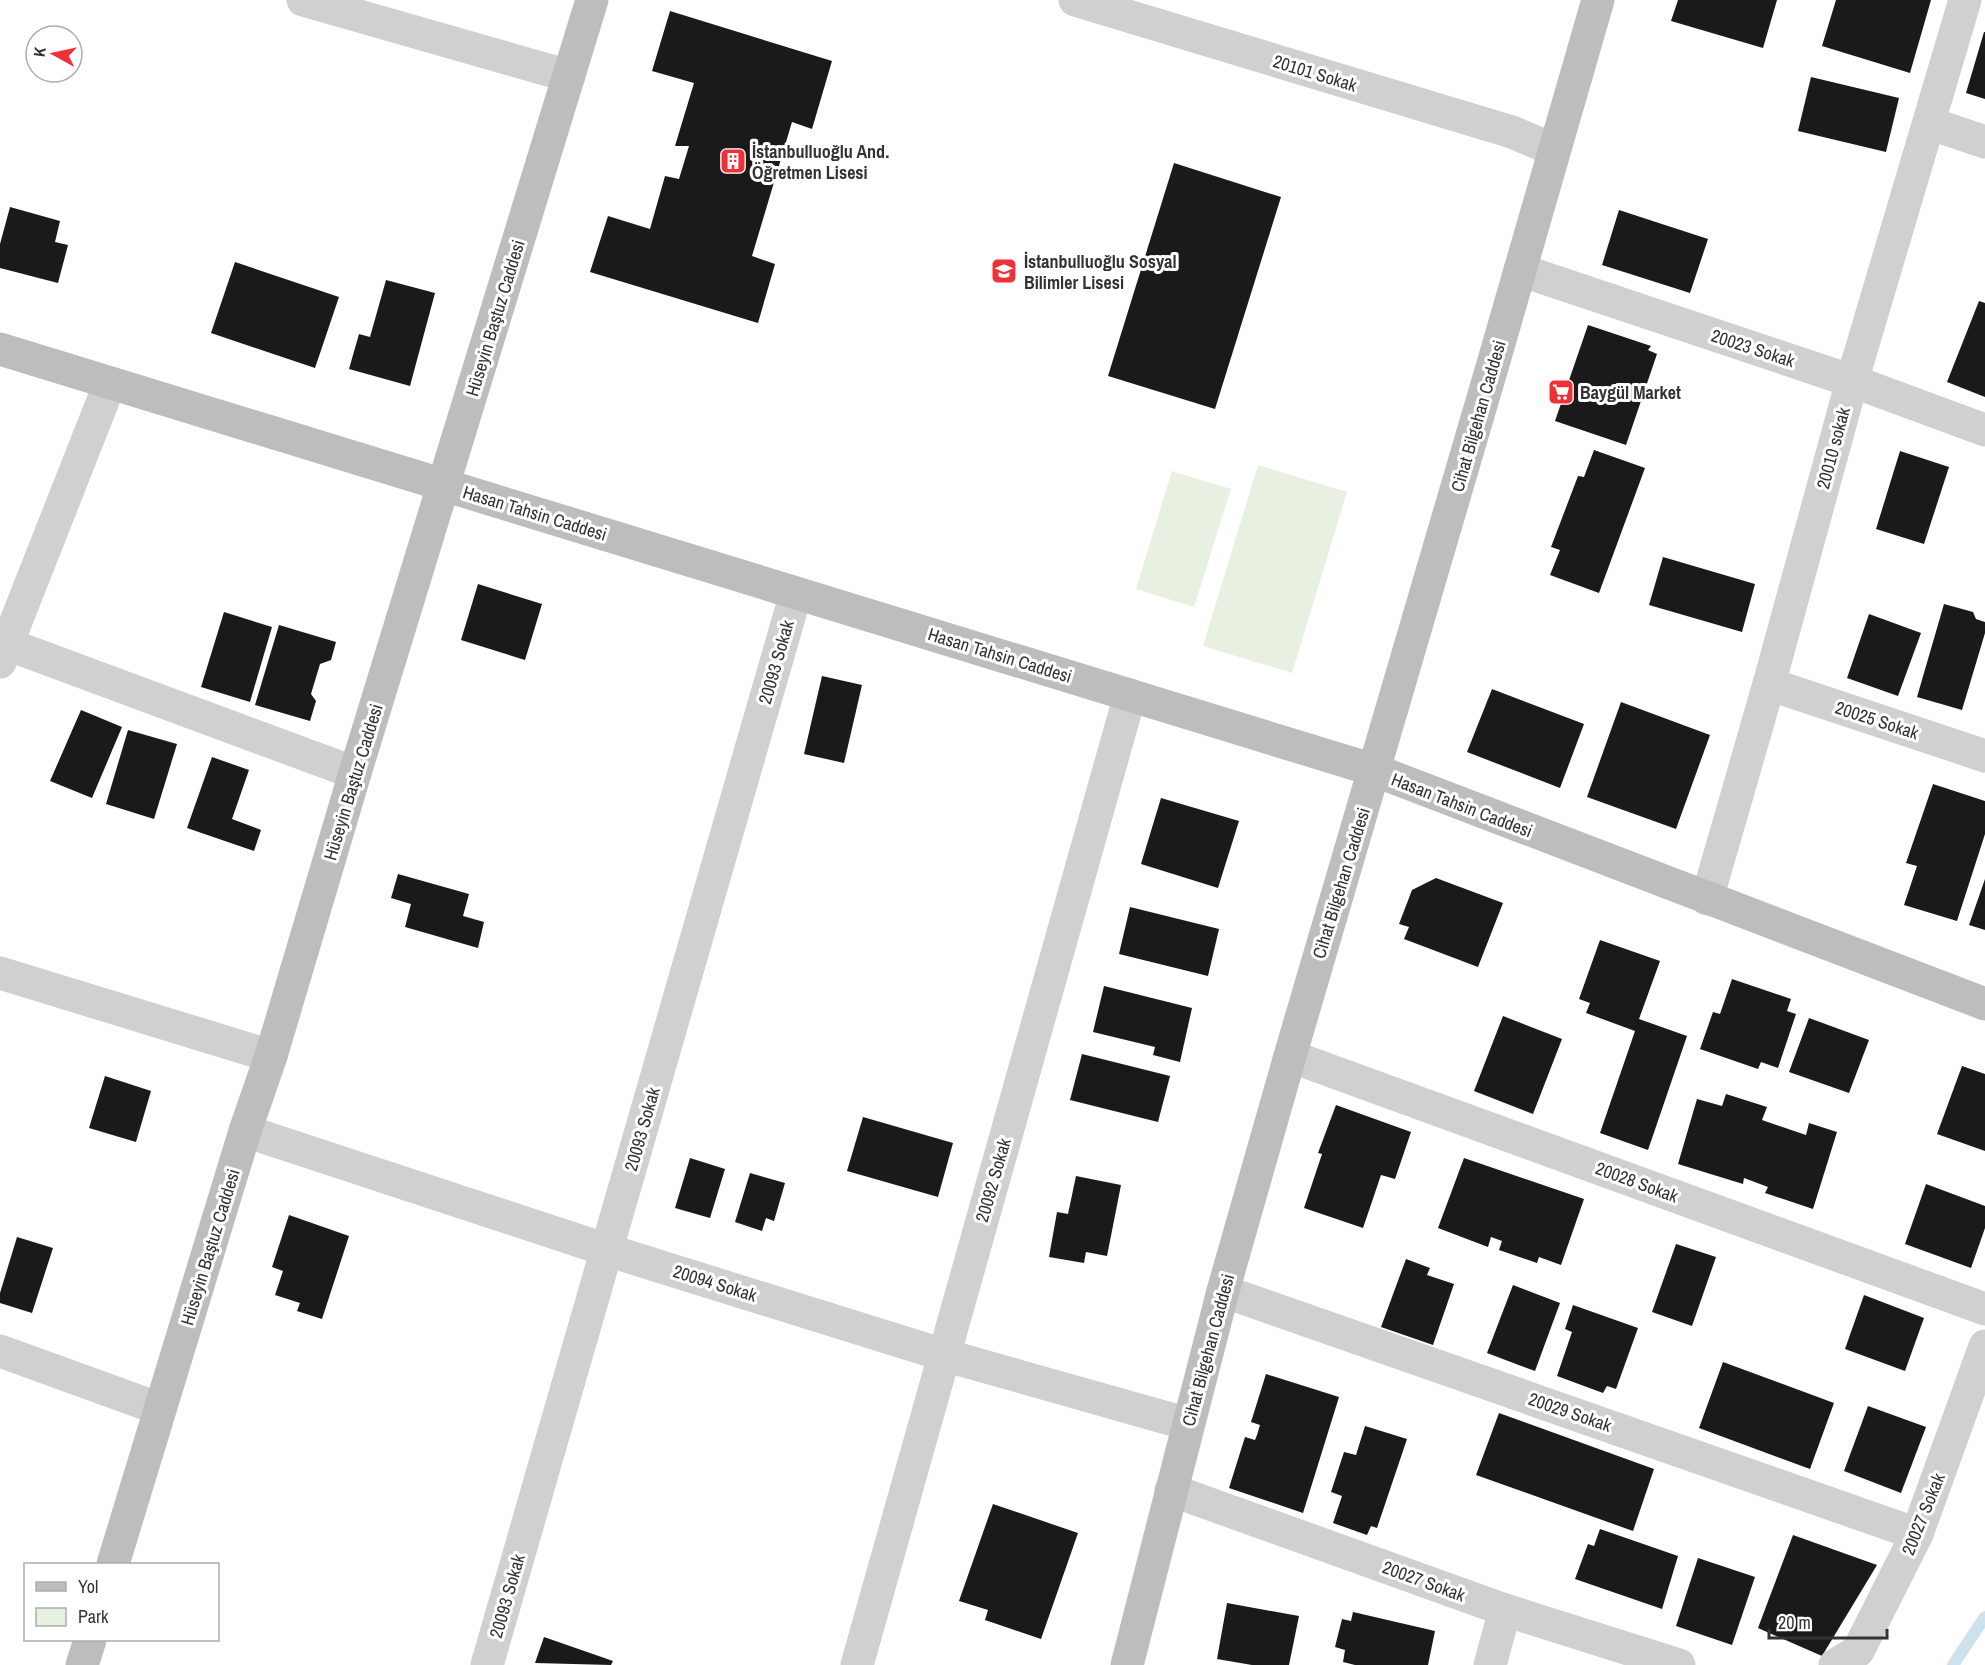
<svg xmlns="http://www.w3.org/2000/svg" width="1985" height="1665" font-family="'Archivo Narrow',sans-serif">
<rect width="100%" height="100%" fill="#fff"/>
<g fill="#e8f0e1">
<path d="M1258,465L1347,492L1292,673L1203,646Z"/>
<path d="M1172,471L1231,489L1194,607L1136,589Z"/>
</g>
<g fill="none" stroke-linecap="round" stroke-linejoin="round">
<path stroke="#cee1ef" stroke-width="12" d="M1953,1665L1985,1617"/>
</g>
<g fill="#1a1a1a">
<path d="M1678,0H1777L1763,48L1671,21Z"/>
<path d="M1836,0H1931L1910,73L1822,46Z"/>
<path d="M670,11L832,61L812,129L792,122L752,256L775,264L758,323L590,272L608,216L650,229L665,176L679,179L689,146H675L694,83L652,71Z"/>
<path d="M1984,32H1985V99L1966,93Z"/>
<path d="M1811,77L1899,98L1886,152L1798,131Z"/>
<path d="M1174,163L1281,197L1215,409L1108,376Z"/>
<path d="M10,207L60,221L55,242L68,245L58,283L0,268V244Z"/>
<path d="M1619,210L1708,239L1690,293L1602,265Z"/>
<path d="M235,262L339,297L315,368L211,333Z"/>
<path d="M386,280L435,293L410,386L349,369L359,334L370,337Z"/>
<path d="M1979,301L1985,303V397L1947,382Z"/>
<path d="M1588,325L1651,346L1648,350L1657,354L1626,445L1555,421Z"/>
<path d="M1594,450L1645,468L1599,593L1550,575L1560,550L1551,547L1578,476L1584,477Z"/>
<path d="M1900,451L1949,467L1924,544L1876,529Z"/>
<path d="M1663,557L1755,584L1742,632L1649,605Z"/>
<path d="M478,584L542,604L525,660L461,640Z"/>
<path d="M1944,604L1973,612L1976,619L1985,622V633L1962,710L1917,697Z"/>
<path d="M224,612L272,627L250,702L201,687Z"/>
<path d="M1869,614L1921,633L1898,696L1847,678Z"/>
<path d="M279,625L336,642L331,660L320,664L311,694L316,701L310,721L255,705Z"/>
<path d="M822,676L862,685L844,763L804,754Z"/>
<path d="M1492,689L1584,724L1560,788L1467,752Z"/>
<path d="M1621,702L1710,735L1676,829L1587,797Z"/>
<path d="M81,710L122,727L92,798L50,781Z"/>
<path d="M128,730L177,744L154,819L106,804Z"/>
<path d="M212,757L249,770L232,819L261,830L254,851L187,828Z"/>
<path d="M1933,784L1985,801V834L1957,921L1904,905L1917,866L1906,863Z"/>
<path d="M1161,798L1239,821L1218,888L1141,864Z"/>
<path d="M398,874L469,894L463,916L484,922L478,948L405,927L411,904L391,898Z"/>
<path d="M1436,878L1503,903L1478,967L1404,939L1409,927L1399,924L1412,890Z"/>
<path d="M1985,879V930L1969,925Z"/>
<path d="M1130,907L1219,929L1208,976L1119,954Z"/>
<path d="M1600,940L1660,961L1639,1019L1687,1036L1648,1150L1600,1133L1635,1031L1586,1013L1590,1003L1579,999Z"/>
<path d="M1732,979L1791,999L1787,1011L1796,1014L1778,1068L1761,1062L1758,1069L1700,1049L1713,1012L1720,1014Z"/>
<path d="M1104,986L1192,1008L1180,1062L1153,1055L1155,1047L1093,1032Z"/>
<path d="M1503,1016L1562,1039L1533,1114L1474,1091Z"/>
<path d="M1809,1018L1869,1040L1849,1093L1789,1072Z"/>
<path d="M1082,1054L1170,1076L1158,1122L1070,1100Z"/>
<path d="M1962,1066L1985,1074V1151L1937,1134Z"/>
<path d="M105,1076L151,1091L136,1142L89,1128Z"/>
<path d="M1726,1094L1767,1107L1762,1120L1806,1135L1809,1123L1837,1132L1813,1209L1765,1193L1768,1187L1744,1178L1743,1184L1678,1164L1697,1099L1722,1106Z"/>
<path d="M1336,1105L1411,1132L1395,1179L1381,1175L1363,1228L1304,1208L1322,1154L1318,1153Z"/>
<path d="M863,1117L953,1143L938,1197L847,1171Z"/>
<path d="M690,1158L725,1169L710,1218L675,1208Z"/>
<path d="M1464,1158L1584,1199L1561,1265L1539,1257L1537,1263L1499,1250L1502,1241L1491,1237L1488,1247L1438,1228Z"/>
<path d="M750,1173L785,1183L774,1221L766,1218L762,1231L735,1222Z"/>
<path d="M1076,1176L1121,1185L1107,1256L1086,1252L1084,1263L1049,1257L1057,1212L1068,1214Z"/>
<path d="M1926,1184L1985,1206V1228L1971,1268L1905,1244Z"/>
<path d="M289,1215L349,1236L322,1319L297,1311L300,1303L275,1295L283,1271L272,1267Z"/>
<path d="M17,1237L53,1248L32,1313L0,1303V1293Z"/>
<path d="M1676,1244L1716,1257L1692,1326L1652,1312Z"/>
<path d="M1406,1259L1430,1268L1427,1275L1454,1284L1433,1345L1381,1327Z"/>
<path d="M1513,1285L1560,1303L1535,1371L1487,1353Z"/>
<path d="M1864,1295L1924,1318L1905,1371L1845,1349Z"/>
<path d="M1573,1305L1638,1328L1616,1389L1607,1386L1603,1393L1557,1376L1572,1332L1565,1329Z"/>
<path d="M1723,1362L1834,1403L1810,1469L1699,1428Z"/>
<path d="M1266,1374L1339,1397L1303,1513L1229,1488L1245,1437L1255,1440L1257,1435L1260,1425L1251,1422Z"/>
<path d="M1868,1406L1926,1427L1901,1493L1844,1471Z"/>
<path d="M1499,1413L1654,1469L1633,1531L1476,1475Z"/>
<path d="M1365,1426L1407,1439L1377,1528L1371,1526L1367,1535L1333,1523L1342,1496L1331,1492L1344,1452L1356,1455Z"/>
<path d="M993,1504L1078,1533L1041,1639L985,1620L988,1610L959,1601Z"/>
<path d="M1600,1529L1678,1556L1662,1609L1575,1579L1588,1544L1594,1546Z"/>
<path d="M1793,1535L1877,1565L1822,1656L1758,1628Z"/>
<path d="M1698,1558L1755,1577L1732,1645L1676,1626Z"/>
<path d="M1227,1603L1299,1616L1289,1665H1252L1217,1659Z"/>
<path d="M1353,1612L1435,1631L1428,1665H1355L1343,1662L1345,1650L1335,1647L1342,1619L1351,1621Z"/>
<path d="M544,1637L613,1661L611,1665L535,1663Z"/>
</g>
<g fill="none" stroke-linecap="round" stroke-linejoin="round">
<g stroke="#d0d0d0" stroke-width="33">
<path d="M303,0L569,76"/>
<path d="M1075,0L1512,132L1554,150"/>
<path d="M1929,123L1985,142"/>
<path d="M1520,270L1852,381L1985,430"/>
<path d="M7,644L355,773"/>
<path d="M0,662L110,383"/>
<path d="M1769,684L1985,756"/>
<path d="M1707,899L1769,684L1852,381L1965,0"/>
<path d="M0,973L271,1056"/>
<path d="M1290,1056L1985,1309"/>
<path d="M245,1131L607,1250L944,1355L1188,1424"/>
<path d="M1223,1291L1917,1534"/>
<path d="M0,1351L160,1409"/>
<path d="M1171,1490L1505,1610L1679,1665"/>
<path d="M487,1665L796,593"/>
<path d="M857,1665L1130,695"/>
<path d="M1490,1665L1505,1610"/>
<path d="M1835,1665L1858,1651L1917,1534L1985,1346"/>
</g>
<g stroke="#bdbdbd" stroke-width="33">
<path d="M0,349L1374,770L1985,1004"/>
<path d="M113,1564L245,1131L271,1056L355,773L592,0"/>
<path d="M82,1665L90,1640"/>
<path d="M1127,1665L1223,1291L1290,1056L1493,364L1598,0"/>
</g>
</g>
<defs>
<g id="building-square" transform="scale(1.35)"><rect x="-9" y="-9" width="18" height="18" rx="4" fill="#ee3138" stroke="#fff"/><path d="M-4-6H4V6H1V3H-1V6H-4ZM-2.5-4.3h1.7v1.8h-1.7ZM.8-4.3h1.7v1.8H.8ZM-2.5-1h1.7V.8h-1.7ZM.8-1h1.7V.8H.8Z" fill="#fff"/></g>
<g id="school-square" transform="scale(1.35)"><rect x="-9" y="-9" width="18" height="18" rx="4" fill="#ee3138" stroke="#fff"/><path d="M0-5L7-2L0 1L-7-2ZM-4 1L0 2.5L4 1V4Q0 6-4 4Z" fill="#fff"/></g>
<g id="supermarket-square" transform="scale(1.35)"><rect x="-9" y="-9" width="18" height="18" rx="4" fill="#ee3138" stroke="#fff"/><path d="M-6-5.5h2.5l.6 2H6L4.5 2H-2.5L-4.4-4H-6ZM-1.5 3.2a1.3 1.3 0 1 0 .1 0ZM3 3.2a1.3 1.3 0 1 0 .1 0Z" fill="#fff"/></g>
</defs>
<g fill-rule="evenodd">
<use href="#building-square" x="733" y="161"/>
<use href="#school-square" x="1004" y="271"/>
<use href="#supermarket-square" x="1561" y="392"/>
</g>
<g text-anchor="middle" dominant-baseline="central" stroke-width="6" stroke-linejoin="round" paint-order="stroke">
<g font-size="18" fill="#333" stroke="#fff">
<text transform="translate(1315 73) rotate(17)">20101 Sokak</text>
<text transform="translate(495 318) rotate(-73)">Hüseyin Baştuz Caddesi</text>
<text transform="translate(1753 348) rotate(18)">20023 Sokak</text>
<text transform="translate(1478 416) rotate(-74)">Cihat Bilgehan Caddesi</text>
<text transform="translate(1833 448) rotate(-75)">20010 sokak</text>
<text transform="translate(535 513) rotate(17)">Hasan Tahsin Caddesi</text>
<text transform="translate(1000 655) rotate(17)">Hasan Tahsin Caddesi</text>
<text transform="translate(776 662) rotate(-74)">20093 Sokak</text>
<text transform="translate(1877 720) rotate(18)">20025 Sokak</text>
<text transform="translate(353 782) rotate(-73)">Hüseyin Baştuz Caddesi</text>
<text transform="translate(1462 805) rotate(21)">Hasan Tahsin Caddesi</text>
<text transform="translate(1341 883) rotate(-73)">Cihat Bilgehan Caddesi</text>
<text transform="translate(642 1129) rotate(-74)">20093 Sokak</text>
<text transform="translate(993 1180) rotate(-74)">20092 Sokak</text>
<text transform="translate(1637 1182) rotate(20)">20028 Sokak</text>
<text transform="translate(210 1247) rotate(-73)">Hüseyin Baştuz Caddesi</text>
<text transform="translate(715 1283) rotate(17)">20094 Sokak</text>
<text transform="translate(1208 1350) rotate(-75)">Cihat Bilgehan Caddesi</text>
<text transform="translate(1570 1412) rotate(19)">20029 Sokak</text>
<text transform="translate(1923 1514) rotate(-68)">20027 Sokak</text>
<text transform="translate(1424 1581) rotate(20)">20027 Sokak</text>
<text transform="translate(507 1596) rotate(-74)">20093 Sokak</text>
</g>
<g font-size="18" font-weight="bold" fill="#333" stroke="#fff" text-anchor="start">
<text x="752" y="151">İstanbulluoğlu And.<tspan x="752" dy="21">Öğretmen Lisesi</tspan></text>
<text x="1024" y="261">İstanbulluoğlu Sosyal<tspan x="1024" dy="21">Bilimler Lisesi</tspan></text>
<text x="1580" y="392">Baygül Market</text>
</g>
</g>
<rect x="24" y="1563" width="195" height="78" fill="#ffffff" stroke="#adadad" stroke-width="1.5"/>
<rect x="36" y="1582" width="30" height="9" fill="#bdbdbd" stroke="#adadad" stroke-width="1.5"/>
<text x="78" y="1593" font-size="18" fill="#333333">Yol</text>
<rect x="36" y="1608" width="30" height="18" fill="#e8f0e1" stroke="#adadad" stroke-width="1.5"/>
<text x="78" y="1623" font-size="18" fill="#333333">Park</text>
<g transform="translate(54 54) rotate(278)"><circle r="28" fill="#ffffff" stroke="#adadad" stroke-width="1.5"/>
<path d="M0-4.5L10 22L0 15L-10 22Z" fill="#ee3138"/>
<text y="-9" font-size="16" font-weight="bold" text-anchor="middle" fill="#333333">K</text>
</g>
<path d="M1769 1629v9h118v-9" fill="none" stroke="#333333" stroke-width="3"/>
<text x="1778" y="1629" font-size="18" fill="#333333" stroke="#ffffff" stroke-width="4.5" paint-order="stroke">20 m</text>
</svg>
